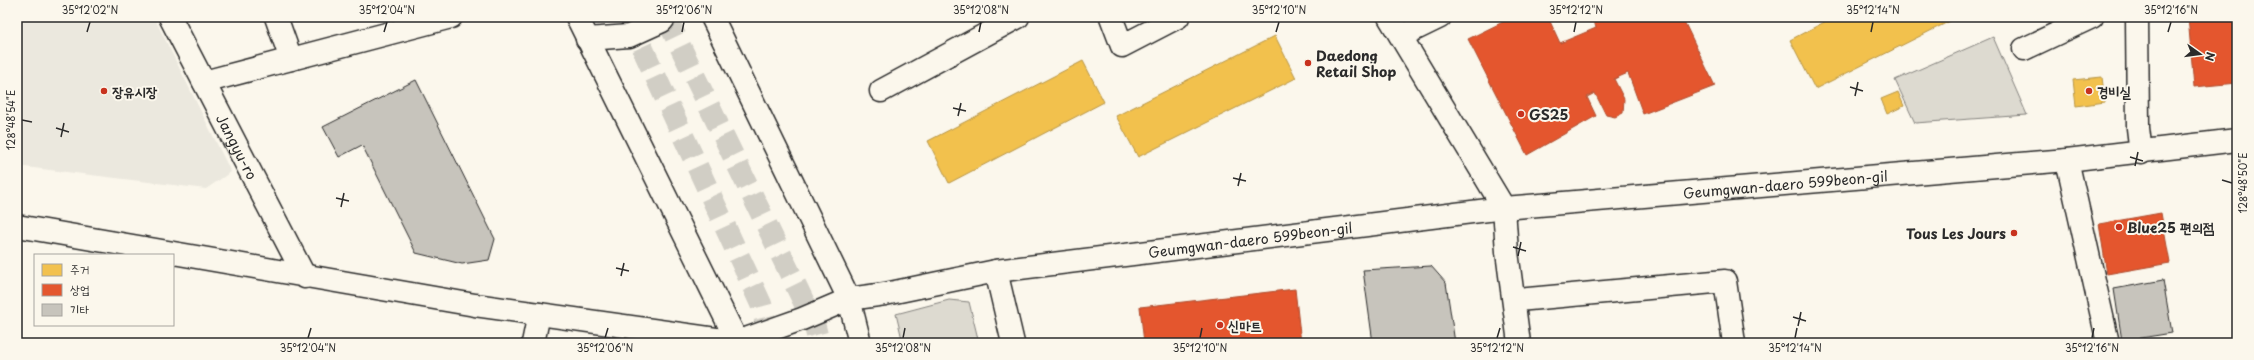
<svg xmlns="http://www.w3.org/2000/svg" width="2254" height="360" font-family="'Playpen Sans','Poor Story',sans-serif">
<rect width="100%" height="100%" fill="#fbf7ec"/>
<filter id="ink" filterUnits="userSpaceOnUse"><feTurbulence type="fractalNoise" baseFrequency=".025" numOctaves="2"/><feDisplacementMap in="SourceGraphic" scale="8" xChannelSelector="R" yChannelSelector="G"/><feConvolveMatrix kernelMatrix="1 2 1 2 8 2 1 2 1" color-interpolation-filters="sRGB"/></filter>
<g filter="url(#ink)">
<path fill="#ebe8de" d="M17,17H154L231,172L206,189L17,166Z"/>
<g fill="#dddad0" stroke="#84827e">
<path d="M1993,37L2027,115L1915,123L1895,80Z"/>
<path d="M949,300L969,302L979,343H903L896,314Z"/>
</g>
<g fill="#f2c14e" stroke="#b69444">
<path d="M1834,17H1958L1815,89L1790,40Z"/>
<path d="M1275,36L1296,78L1138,157L1116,116Z"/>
<path d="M1083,61L1104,102L949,183L928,141Z"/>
<path d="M2102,77L2105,102L2076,106L2073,80Z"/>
<path d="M1898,92L1904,106L1887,114L1881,99Z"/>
</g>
<g fill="#e4572e" stroke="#ac4a2d">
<path d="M1513,17H1548L1560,43L1596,28L1593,17H1682L1715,86L1643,114L1628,73L1614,79L1624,99L1623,113L1615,117L1606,115L1595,93L1587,97L1596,116L1527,155L1468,39Z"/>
<path d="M2188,17H2237V83L2194,87Z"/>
<path d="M2161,213L2170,263L2107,274L2099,224Z"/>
<path d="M1295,289L1301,343H1144L1140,307Z"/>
</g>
<g fill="#c7c4bc" stroke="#2b2b2b">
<path d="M416,80L495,239L489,260L462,264L416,253L362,145L339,157L323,127Z"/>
<path d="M1431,266L1446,283L1455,343H1373L1363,270Z"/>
<path d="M2163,280L2172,333L2122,341L2114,289Z"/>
</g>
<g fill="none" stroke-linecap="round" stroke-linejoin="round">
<g stroke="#d1cec5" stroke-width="22" stroke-dasharray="22 11" stroke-linecap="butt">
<path d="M628,17L761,304L771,343"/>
<path d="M666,17L814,323L819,343"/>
</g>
<g stroke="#2b2b2b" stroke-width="25">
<g id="minor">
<path id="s1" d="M170,17L305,277"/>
<path d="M276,17L291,59"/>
<path d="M1111,17L1122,46L1178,17"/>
<path d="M1389,17L1504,208L1507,252L1519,343"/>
<path d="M2137,17L2138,128L2141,153"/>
<path d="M1401,36L1440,17"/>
<path d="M587,39L629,36L662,21L665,17"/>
<path d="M2024,49L2092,17"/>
<path d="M204,82L451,17"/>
<path d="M881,91L1018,17"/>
<path d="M2067,160L2108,343"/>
<path d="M996,271L1013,343"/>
<path id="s2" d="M849,299L885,294L996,271L1504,208L2067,160L2237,140"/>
<path d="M1518,300L1725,281L1734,343"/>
<path d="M533,343L539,314"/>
</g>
</g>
<g stroke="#2b2b2b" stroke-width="25">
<g id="major">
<path d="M577,17L738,343"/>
<path d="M712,17L849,299L860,343"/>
<path d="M17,226L475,305L737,342L802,319L849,299"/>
</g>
</g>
<use href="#minor" stroke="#fbf7ec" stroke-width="22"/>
<use href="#major" stroke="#fbf7ec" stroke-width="22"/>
</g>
</g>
<path fill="none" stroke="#2b2b2b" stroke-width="1.5" d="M87,32L90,22M384,32L387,22M682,32L684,22M979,32L981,22M1276,32L1279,22M1574,32L1576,22M1871,32L1873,22M2168,32L2171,22M1850,87L1863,91M1855,96L1858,82M953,108L966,111M958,116L961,103M22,120L32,122M56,128L69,132M61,137L64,123M2130,157L2143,161M2135,166L2138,152M1233,178L1246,181M2222,180L2232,183M1238,186L1241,173M336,198L349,201M341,207L344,193M1513,247L1526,251M1518,256L1521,242M616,268L629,271M621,276L624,263M1793,317L1806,321M1798,326L1801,312M308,338L311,328M605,338L608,328M903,338L905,328M1200,338L1202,328M1497,338L1500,328M1795,338L1797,328M2092,338L2094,328"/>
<g fill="#c8321e" stroke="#fbf7ec" stroke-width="1.5">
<circle cx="1308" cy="63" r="4"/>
<circle cx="104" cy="91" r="4"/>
<circle cx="2089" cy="91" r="4"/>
<circle cx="1521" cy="114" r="4"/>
<circle cx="2119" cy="227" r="4"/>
<circle cx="2014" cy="233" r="4"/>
<circle cx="1220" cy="325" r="4"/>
</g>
<g text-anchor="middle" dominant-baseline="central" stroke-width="4" stroke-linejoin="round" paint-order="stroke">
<g font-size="14" font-weight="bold" fill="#2b2b2b" stroke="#fbf7ec" text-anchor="start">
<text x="1316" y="55">Daedong<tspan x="1316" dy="16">Retail Shop</tspan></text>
<text x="112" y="91">장유시장</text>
<text x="2097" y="91">경비실</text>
<text x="1529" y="114">GS25</text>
<text x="2127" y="227">Blue25 편의점</text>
<text x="2006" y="233" text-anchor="end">Tous Les Jours</text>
<text x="1228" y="325">신마트</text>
</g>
<g font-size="14" fill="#2b2b2b" stroke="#fbf7ec">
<text stroke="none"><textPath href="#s1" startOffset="146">Jangyu-ro</textPath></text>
<text stroke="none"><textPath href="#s2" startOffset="944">Geumgwan-daero 599beon-gil</textPath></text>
<text stroke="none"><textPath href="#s2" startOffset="406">Geumgwan-daero 599beon-gil</textPath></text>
</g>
</g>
<rect width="2254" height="360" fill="none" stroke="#fbf7ec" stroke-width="44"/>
<rect x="34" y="254" width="140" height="72" fill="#fbf7ec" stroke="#a8a59f"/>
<rect x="42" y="264" width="20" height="12" fill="#f2c14e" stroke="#a8a59f"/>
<text x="70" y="274" font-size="12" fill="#2b2b2b">주거</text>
<rect x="42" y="284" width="20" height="12" fill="#e4572e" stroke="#a8a59f"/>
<text x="70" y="294" font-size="12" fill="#2b2b2b">상업</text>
<rect x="42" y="304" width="20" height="12" fill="#c7c4bc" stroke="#a8a59f"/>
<text x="70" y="314" font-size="12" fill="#2b2b2b">기타</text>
<g transform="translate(2200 54) rotate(104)" stroke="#fbf7ec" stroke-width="3" paint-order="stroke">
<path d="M0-3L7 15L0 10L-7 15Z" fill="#2b2b2b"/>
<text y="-6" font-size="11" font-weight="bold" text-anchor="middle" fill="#2b2b2b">N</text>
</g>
<rect x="22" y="22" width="2210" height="316" fill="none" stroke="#2b2b2b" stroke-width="1.5"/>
<g font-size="10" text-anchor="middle" fill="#2b2b2b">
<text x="90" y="14">35°12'02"N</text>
<text x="387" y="14">35°12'04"N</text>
<text x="684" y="14">35°12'06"N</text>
<text x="981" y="14">35°12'08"N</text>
<text x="1279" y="14">35°12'10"N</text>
<text x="1576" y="14">35°12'12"N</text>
<text x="1873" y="14">35°12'14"N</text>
<text x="2171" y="14">35°12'16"N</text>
<text transform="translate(11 120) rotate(-90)" y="4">128°48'54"E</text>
<text transform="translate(2243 183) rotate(-90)" y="4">128°48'50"E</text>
<text x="308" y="352">35°12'04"N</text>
<text x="605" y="352">35°12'06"N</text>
<text x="903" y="352">35°12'08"N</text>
<text x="1200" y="352">35°12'10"N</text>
<text x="1497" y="352">35°12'12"N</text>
<text x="1795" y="352">35°12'14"N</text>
<text x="2092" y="352">35°12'16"N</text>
</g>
</svg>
